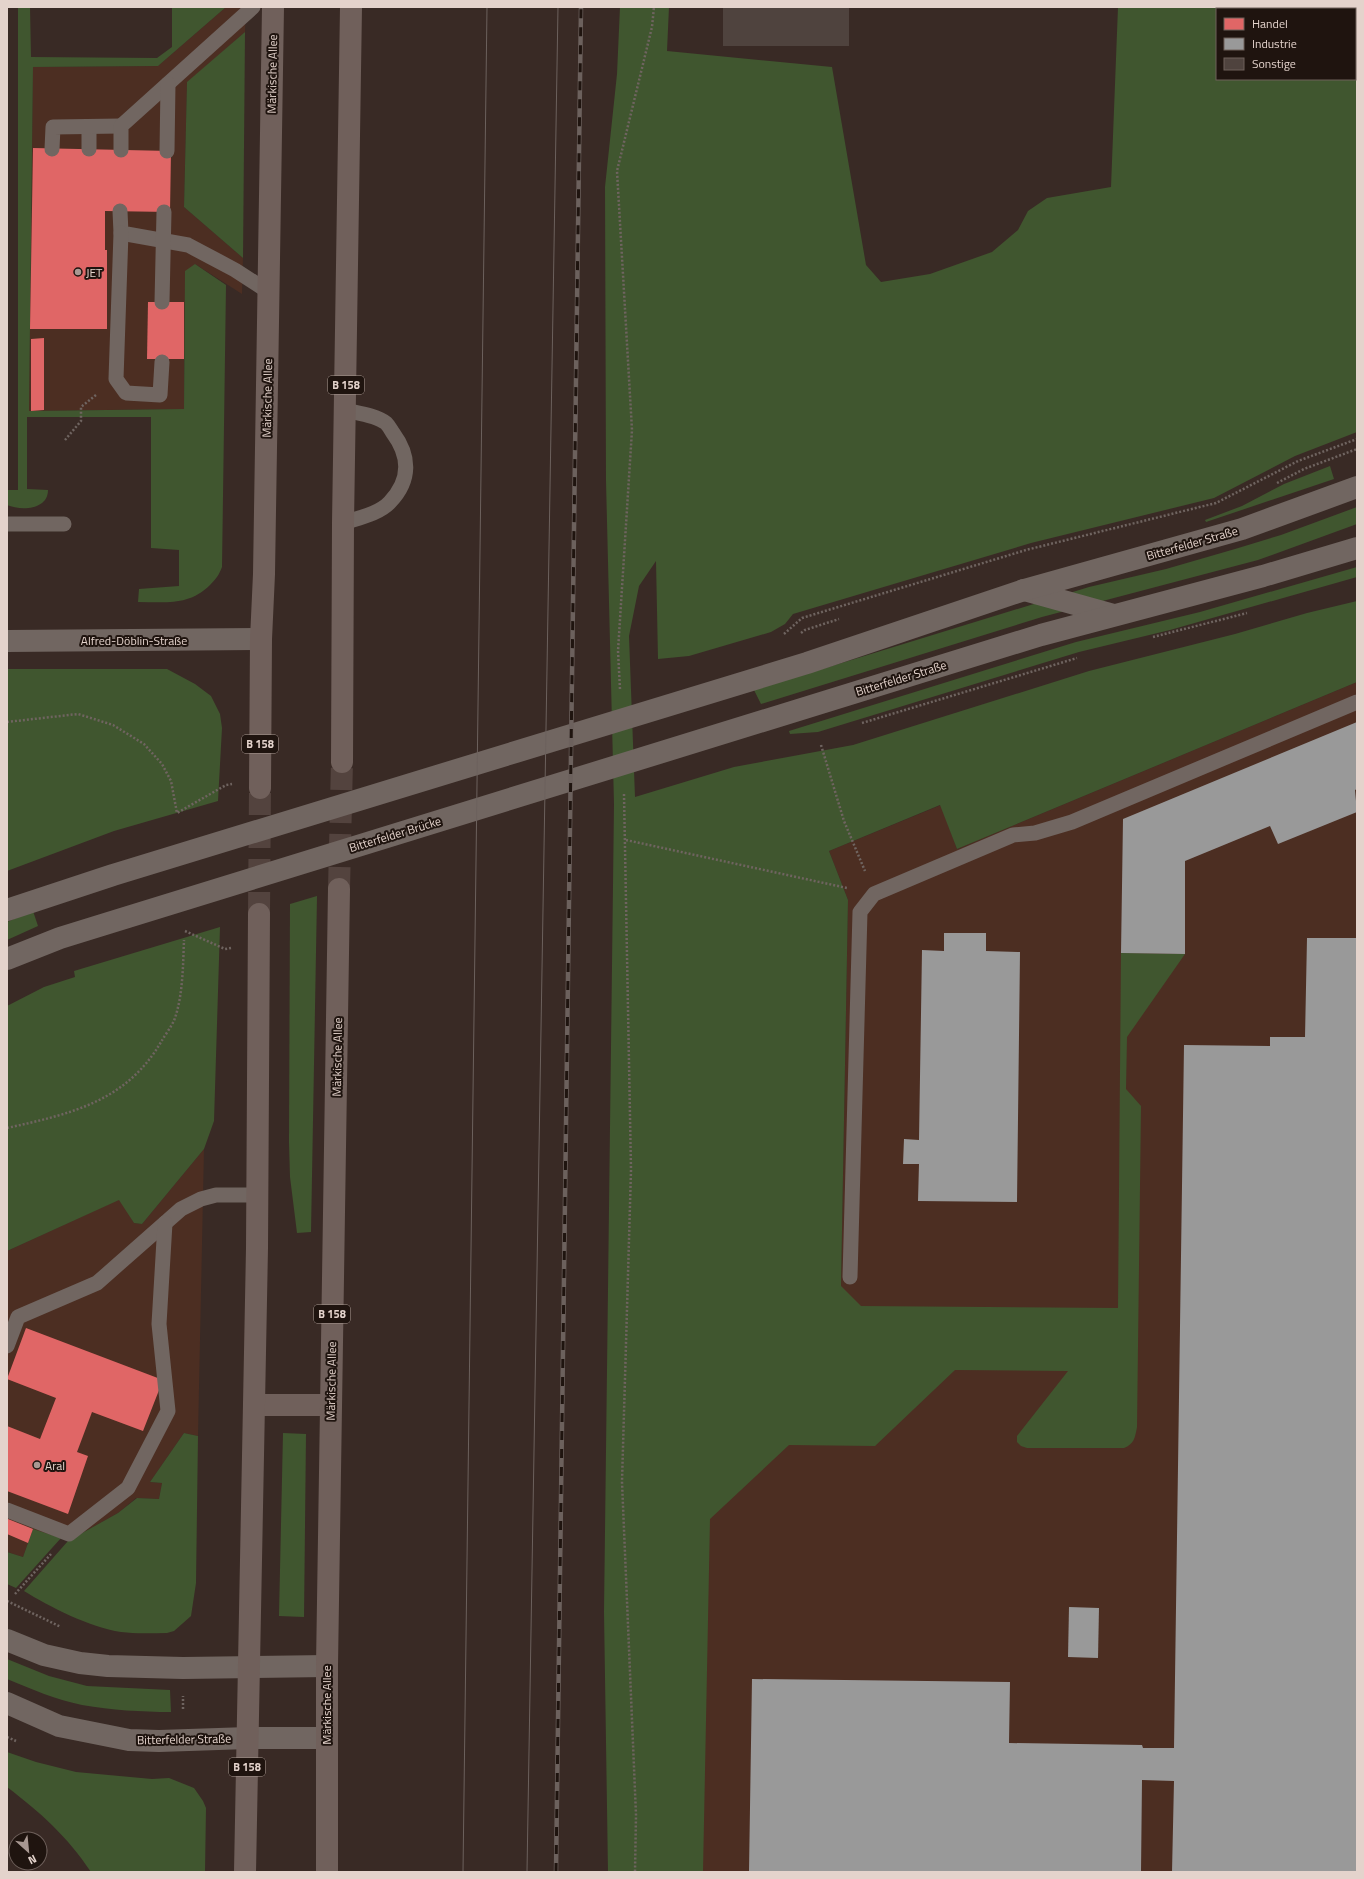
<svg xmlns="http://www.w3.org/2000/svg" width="1364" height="1879" font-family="'Titillium Web',sans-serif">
<rect width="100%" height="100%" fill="#392a25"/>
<g fill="#4c2e22">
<path d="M226,7H246L245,32L187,83L184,207L243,258L242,294L195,264L184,359V409L29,411L33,67L158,66Z"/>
<path d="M1357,682V1872H662L663,1304L841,1286L848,900L829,851L941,805L957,849Z"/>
<path d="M204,1149L198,1436L184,1433L150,1482L162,1483L159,1499L136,1498L118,1513L68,1541L61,1538L28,1543L23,1557L7,1552V1251L120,1199L134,1223L142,1224Z"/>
</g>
<g fill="#40562f" fill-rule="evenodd">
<path d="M18,7H30L31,57L157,58L172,47V7H226L158,66L33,67L29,411L184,409L185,271L195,264L226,285L222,567C219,575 216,579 210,585C189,606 166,602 138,602L139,589L179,586V550L151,548V417H27V489L48,490C48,510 21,511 7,505V490H18Z"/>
<path d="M620,7H669L667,51L832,67L866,265L881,282L930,274L992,252L1018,230L1028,211L1047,198L1111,187L1118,7H1357V432L1295,456L1214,498L1031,543L793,614L785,624L771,632L689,656L658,659L656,561L639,586L629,636L635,797L734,767L853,745L1089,671L1235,634L1307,613L1357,601V682L957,849L940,805L829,851L848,900L841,1286L861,1306L1118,1308L1121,953L1185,954L1127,1037L1126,1089L1141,1106L1137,1427C1135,1438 1134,1444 1124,1448H1027L1021,1446L1017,1442V1436L1068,1371L955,1370L875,1446L789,1445L710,1519L703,1872H608L604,1612L614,804L606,481L605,187L617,74ZM1217,9H1355V79H1217Z"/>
<path d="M245,32L243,258L184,207L187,82Z"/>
<path d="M1330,466L1334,479L1206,522L1205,520L1242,506L1284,484Z"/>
<path d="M1357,507V524L1258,560L1042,617L761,704L754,690L1089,587L1166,569L1235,549L1281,535Z"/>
<path d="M1357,567V577L1170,630L1079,652L818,732L790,734L789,731L1076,642L1200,612Z"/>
<path d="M7,669H167L195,684L211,696L220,714L222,728L218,801L114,831L7,871Z"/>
<path d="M317,896L311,1232L297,1233L290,1177L289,1142L290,904Z"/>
<path d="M33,911L38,926L7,940V922Z"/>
<path d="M220,927L214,1121L204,1149L142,1224L134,1223L119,1200L7,1251V1006L44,987L75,977L74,971Z"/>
<path d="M184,1433L198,1436L196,1583L191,1616L174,1631L167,1633C152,1633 136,1634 121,1632C89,1627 50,1607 24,1591L68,1541L118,1513L137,1498L159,1499L162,1483L150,1482Z"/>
<path d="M283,1433L306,1434L304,1617L279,1616Z"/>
<path d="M33,1529L61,1538L16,1588L7,1584V1552L23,1557Z"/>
<path d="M7,1659L49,1676L87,1686L170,1690L171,1712C141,1712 112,1710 82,1705C57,1700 31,1689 7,1679Z"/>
<path d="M7,1752L36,1762L76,1772L152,1779L169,1778L194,1788L203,1801L206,1808L205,1872H91C67,1836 41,1813 7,1787Z"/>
</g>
<g fill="#e06666">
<path d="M33,148L171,151L170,212L105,211V250H107V329H30Z"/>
<path d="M148,302H184V359H147Z"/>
<path d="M44,338V410L31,411V339Z"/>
<path d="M26,1328L163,1380L143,1431L92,1412L77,1452L88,1456L68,1514L7,1491V1426L40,1439L56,1398L7,1379Z"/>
<path d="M8,1519L33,1529L28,1543L7,1534Z"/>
</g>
<g fill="#999">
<path d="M1357,722V789L1355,790L1357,812L1278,844L1270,826L1185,861V954L1121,953L1123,819Z"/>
<path d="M944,933H986V951L1020,952L1017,1202L918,1201L919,1164H903L904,1139L919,1140L922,950L944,951Z"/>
<path d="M1307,938H1357V1872H1172L1174,1781L1142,1780L1141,1872H749L752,1679L1010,1682L1009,1743L1142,1745L1143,1748H1174L1184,1045L1270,1046V1037H1305Z"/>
<path d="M1069,1607L1099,1608L1098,1658L1068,1657Z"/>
</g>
<rect fill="#4f433e" x="723" y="7" width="126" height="39"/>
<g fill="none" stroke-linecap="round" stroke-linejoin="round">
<g stroke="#53433e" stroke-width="22" stroke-dasharray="22 11" stroke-linecap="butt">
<path d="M339,889L342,762"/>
<path d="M259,914L260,788"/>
</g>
<g stroke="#6f6460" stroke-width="2.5" stroke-dasharray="2 2" stroke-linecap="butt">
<path d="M65,440L81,421V407L96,395"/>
<path d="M1277,483L1304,469L1357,449"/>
<path d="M801,633L805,630L839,619"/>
<path d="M784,634L802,618L1026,550L1216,503L1298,461L1357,439"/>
<path d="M1153,637L1247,613"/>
<path d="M620,689L618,651L632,430L617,171L652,27L654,7"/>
<path d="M7,722L78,714L113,725L144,744L162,764L171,781L177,813L226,785L232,784"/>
<path d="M862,723L1077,658"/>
<path d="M821,745L844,821L865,871"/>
<path d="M624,794L631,1170L622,1482L636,1815L635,1872"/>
<path d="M626,840L847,888"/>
<path d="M185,931L225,949L231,948"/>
<path d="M7,1128C70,1114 126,1102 161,1042C165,1035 172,1026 175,1018C183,994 183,965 184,940"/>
<path d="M15,1594L51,1554"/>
<path d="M7,1601L61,1627"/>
<path d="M183,1709V1696"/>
<path d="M7,1737L16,1741"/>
</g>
<g stroke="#716661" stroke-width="15">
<path d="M89,127V149"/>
<path d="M52,149L53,127L121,126"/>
<path d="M121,150V126L253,7"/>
<path d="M167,151L168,84"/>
<path d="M120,211L121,233L188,245L235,270L269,292"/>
<path d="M121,233L116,379L126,393L160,395L162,362"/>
<path d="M162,302L164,212"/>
<path d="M343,523C358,518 379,514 390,502C411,480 410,456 393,433C391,430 389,426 386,423C376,415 357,413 345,410"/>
<path d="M7,524H64"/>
<path d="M850,1277L860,912L874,894L1013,835L1035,833L1072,822L1357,702"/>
<path d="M7,1346L18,1317L97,1283L181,1209L201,1199L216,1195H257"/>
<path d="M7,1510L69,1534L128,1488L168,1411L159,1324L165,1223"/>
</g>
<path stroke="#716661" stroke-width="22" d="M7,641L261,639"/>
<g stroke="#716661" stroke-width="22">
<path d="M1024,590L1114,615"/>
<path d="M7,910L113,875L807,663L1024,590L1242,529L1357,487"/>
<path d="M7,959L60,938L102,925L1041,635L1263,576L1357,548"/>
<path d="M7,1640L44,1655L80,1663L108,1666L183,1668L327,1666"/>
<path d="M7,1703L59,1726L129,1740L159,1741L248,1738H326"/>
</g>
<g stroke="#70605b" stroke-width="22">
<path d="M342,762L343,523L351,7"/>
<path d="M260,788L261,639L264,574L273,7"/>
<path d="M254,1405H331"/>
<path d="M245,1872L257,1248L259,914"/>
<path d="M327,1872V1666L339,889"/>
</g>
<g stroke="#6c615d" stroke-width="1">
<path d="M463,1872L487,7"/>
<path d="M527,1872L558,7"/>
</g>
<g stroke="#6c615d" stroke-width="4.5">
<path id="rail" d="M556,1872L581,7"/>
</g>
<use href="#rail" stroke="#1f140f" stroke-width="3" stroke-dasharray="9" stroke-linecap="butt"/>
</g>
<g fill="#a89892" stroke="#1f140f" stroke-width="1.5">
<circle cx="78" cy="272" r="4"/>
<circle cx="37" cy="1465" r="4"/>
</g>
<g text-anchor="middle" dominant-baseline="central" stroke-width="4" stroke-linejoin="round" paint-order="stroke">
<g fill="#1f140f" stroke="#a99a93" stroke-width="1">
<rect x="328" y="376" width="36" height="18" rx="3"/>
<rect x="242" y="735" width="36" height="18" rx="3"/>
<rect x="314" y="1305" width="36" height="18" rx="3"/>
<rect x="229" y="1758" width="36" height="18" rx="3"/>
</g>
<g font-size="11" font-weight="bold" fill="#e4d3cc">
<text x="346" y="385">B 158</text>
<text x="260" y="744">B 158</text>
<text x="332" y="1314">B 158</text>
<text x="247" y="1767">B 158</text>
</g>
<g font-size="12" fill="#e4d3cc" stroke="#1f140f">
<text transform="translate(272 74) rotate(-89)">Märkische Allee</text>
<text transform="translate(267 398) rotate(-89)">Märkische Allee</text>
<text transform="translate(1192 543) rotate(-16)">Bitterfelder Straße</text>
<text x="134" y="640">Alfred-Döblin-Straße</text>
<text transform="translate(901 678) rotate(-17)">Bitterfelder Straße</text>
<text transform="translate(395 834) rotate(-17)">Bitterfelder Brücke</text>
<text transform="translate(337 1057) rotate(-89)">Märkische Allee</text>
<text transform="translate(331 1381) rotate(-89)">Märkische Allee</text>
<text transform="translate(326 1705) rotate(-90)">Märkische Allee</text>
<text transform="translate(184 1739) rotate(-1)">Bitterfelder Straße</text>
</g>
<g font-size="12" fill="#e4d3cc" stroke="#1f140f" text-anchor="start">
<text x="86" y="272">JET</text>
<text x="45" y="1465">Aral</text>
</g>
</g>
<rect width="1364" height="1879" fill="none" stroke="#e4d3cc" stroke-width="16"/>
<rect x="1216" y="8" width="140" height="72" fill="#1f140f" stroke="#6e605b"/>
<rect x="1224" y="18" width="20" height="12" fill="#e06666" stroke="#6e605b"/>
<text x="1252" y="28" font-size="12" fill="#e4d3cc">Handel</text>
<rect x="1224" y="38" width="20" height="12" fill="#999999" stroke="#6e605b"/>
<text x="1252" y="48" font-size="12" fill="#e4d3cc">Industrie</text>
<rect x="1224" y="58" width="20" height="12" fill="#4f433e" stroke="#6e605b"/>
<text x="1252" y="68" font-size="12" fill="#e4d3cc">Sonstige</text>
<g transform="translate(28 1851) rotate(153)"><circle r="19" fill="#1f140f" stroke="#6e605b"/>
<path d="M0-3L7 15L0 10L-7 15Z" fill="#a89892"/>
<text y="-6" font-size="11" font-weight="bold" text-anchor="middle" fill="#e4d3cc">N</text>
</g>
</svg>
